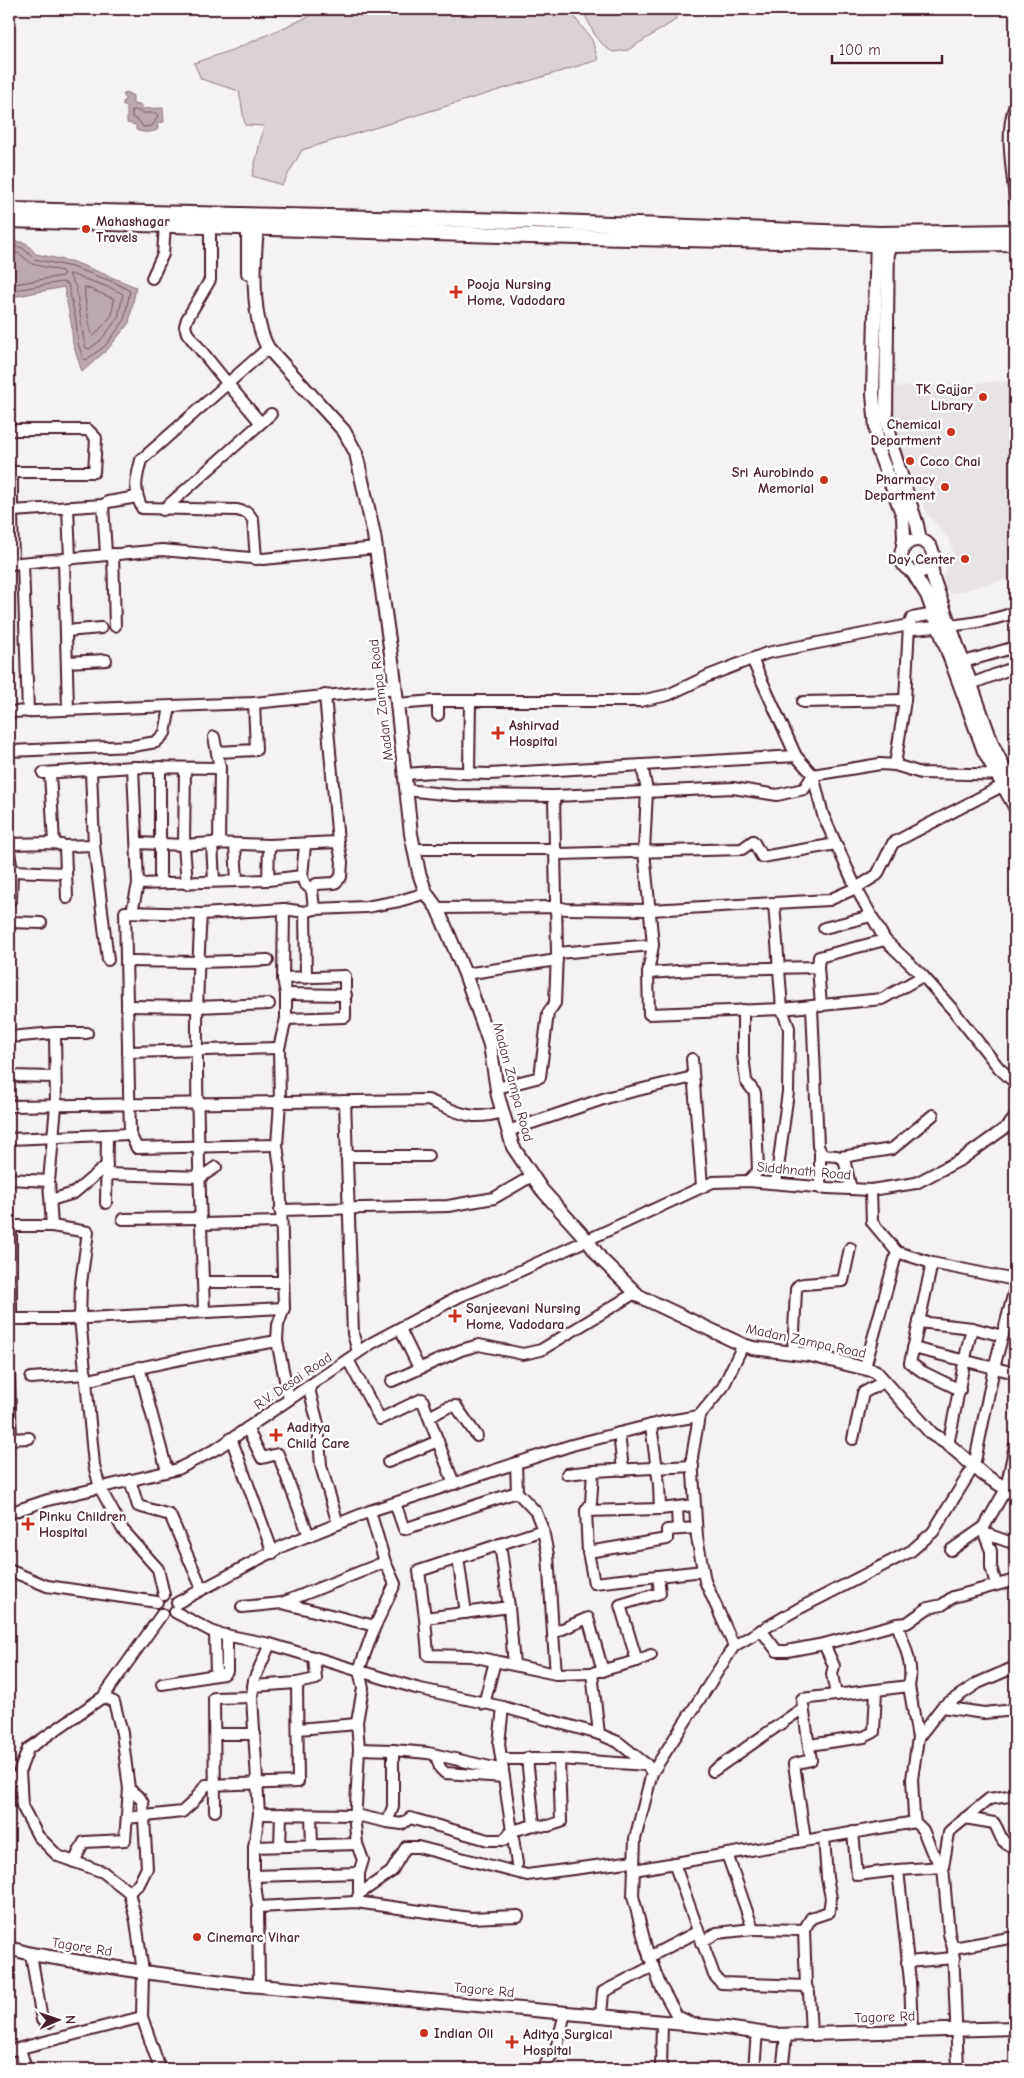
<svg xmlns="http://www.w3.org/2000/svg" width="1024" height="2078" font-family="'Comic Neue',sans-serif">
<rect width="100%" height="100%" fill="#f4f2f2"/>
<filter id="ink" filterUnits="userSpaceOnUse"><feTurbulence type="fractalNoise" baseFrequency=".02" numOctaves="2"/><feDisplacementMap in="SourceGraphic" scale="10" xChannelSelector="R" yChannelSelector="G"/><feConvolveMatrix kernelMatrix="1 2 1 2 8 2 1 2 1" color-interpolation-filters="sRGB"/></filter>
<g filter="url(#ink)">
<path fill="#e7e2e3" d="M1015,381V577L950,594L942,580L953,553L950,540L927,514L900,450L893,411V387Z"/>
<g fill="#dbd2d5" stroke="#927880">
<path d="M326,9H571L573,15L592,40L598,60L302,150L282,185L252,176L264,126L245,125L239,91L201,79L194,63L235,49Z"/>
<path d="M619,9H674L676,12V19L671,23L628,50L613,52L605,47L595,35L585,15L619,13Z"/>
</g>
<g fill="#baa9ae" stroke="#8d727a">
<path d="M126,92L133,96V104L142,105V109L163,108L164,122L157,123L158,128L157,130C150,133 143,133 136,130V125L127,123V107L122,105L125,99L123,95Z"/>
<path d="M9,235L15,241L26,243L36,254L74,262L136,287L129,323L108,349L82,372L73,344L71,322L64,287L18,296H9Z"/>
</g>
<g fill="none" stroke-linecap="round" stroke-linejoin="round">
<g stroke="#77565f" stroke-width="1">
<path d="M135,110L143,113H156L158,116L152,126L143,127L139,121L132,117V111Z"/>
<path d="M9,242L13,246L23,248L34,259L72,267L114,282L130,291L124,321L105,346L86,360L83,359L78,343L76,321L68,284L62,282L9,291"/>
<path d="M9,250L20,254L32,264L62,271L64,274L62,276L9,285"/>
<path d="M70,274L111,288L123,294L118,318L100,341L89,349L86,348L84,341L76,287L70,277Z"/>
<path d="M85,287L114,299L112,315L94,336L91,334L85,298Z"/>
</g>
<g stroke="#4a1f2b" stroke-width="14">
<g id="minor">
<path d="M1015,105C1004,134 1013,171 1015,202"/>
<path d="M210,225V280L187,319L185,326L187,333L228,384L260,422"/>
<path d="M152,278L163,254L165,224"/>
<path d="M9,430H88L96,438L94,472H9"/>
<path d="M12,472V511L103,505L106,554"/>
<path d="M103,505L108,502L137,497"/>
<path d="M68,507L70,559"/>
<path d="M163,510L271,414"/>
<path d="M12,511L13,564"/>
<path d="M113,554L115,626"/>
<path d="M256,559L253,520L248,513L237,510L142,508C133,489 136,479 141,460L268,348"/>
<path d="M64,560L68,709"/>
<path d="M23,563L28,712"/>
<path d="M9,564L162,550L263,559L376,548"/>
<path d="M66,631L101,628"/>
<path d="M752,659L796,756L813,775L823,815L856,888L885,940L923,976L953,1010L999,1068L1015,1083"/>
<path d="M67,662L106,660"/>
<path d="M964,662L1015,647"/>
<path d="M971,684L1015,667"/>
<path d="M438,701V715"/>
<path d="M803,702L905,700"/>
<path d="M397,704L434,701H640L668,695L708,676L767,653L909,625L913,629C945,626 986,624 1015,612"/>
<path d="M9,712L254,703L395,689"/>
<path d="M214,737L220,768L219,844"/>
<path d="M9,751L133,746L156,742L165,733L170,707"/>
<path d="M217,752L256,750L254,703"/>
<path d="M642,765L647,791L644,851L653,945L648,973L649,1014L782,1009L882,999L923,976"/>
<path d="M895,765L905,700L909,625L912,618L940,613"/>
<path d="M133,767L138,884L268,880L302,876"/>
<path d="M185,768L184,845L187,884"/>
<path d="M91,771L94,845L108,960"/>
<path d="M43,773L133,767L220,768"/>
<path d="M50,773L54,843"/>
<path d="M469,773L470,701"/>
<path d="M405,774L433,772L489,774L796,756"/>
<path d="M406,790L453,795L554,796L733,788L777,795L804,789L813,775L880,764L895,765L921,773L1015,775"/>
<path d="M137,843L184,845L212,843L269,845L338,842"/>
<path d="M212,843L214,881"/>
<path d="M9,844L54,843L65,846L94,845"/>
<path d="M235,845L237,881"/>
<path d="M305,845L302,876L304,883L312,890L314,909"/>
<path d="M65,846L67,898"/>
<path d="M414,849H554L560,854L742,849L753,841L762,857L836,844"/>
<path d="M9,852L12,871L11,899"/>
<path d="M12,871L66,873"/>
<path d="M268,880L269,845"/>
<path d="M160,883V767"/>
<path d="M316,884L335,883L341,877L342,862L338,842L325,695"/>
<path d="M774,903L782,1009L789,1028L788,1092L776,1183"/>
<path d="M437,908L557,907L566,909L650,910L829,900L856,888L877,875L893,843L1002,786"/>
<path d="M284,909L283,978L286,994V1019L279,1048L280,1102L277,1145L280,1168L284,1308L278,1325L277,1341L289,1399"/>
<path d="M132,912L138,884"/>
<path d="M305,912L306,978"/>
<path d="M201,914C192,1046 200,1180 204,1312"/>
<path d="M9,922L41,923"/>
<path d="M824,928L871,916"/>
<path d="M557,953L653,945"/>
<path d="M126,961L198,962L268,960"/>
<path d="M818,967L819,957L885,940"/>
<path d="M648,973L709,969L818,967L821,1006"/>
<path d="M465,974L557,960"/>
<path d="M283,978L345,976V1017L286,1019"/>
<path d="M286,994L346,995"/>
<path d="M127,1006L198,1007L269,1004"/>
<path d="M812,1007L818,1146L822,1155L837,1156L844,1159L851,1189"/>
<path d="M743,1010V1055L746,1081L755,1093L758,1171L748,1181"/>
<path d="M55,1033H87"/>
<path d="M9,1037L55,1033L56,1106L49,1181L52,1226"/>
<path d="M128,1052L279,1048"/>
<path d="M692,1059L702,1186"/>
<path d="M9,1076L55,1077"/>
<path d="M497,1088L540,1077L548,1013L555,1003L557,953L554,796"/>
<path d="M345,1101L353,1334L358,1352"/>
<path d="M9,1106L428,1100C457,1112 471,1122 502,1112"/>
<path d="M508,1131L609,1097L693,1077"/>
<path d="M130,1134L137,1148L277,1145"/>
<path d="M9,1139L130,1134L125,912L201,914L284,909L305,912L314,909L366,907L399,901L426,893"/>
<path d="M820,1152V1188"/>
<path d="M346,1156H428"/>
<path d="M841,1157L892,1149L933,1115"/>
<path d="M106,1174L201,1177L216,1167"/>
<path d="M9,1179L49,1181"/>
<path d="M871,1190L872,1222L897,1252L932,1263L1015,1280"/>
<path d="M51,1200L74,1193L107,1165"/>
<path d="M106,1203L107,1135"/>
<path d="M280,1210L448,1206L494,1198L532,1176"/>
<path d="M123,1219L201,1218"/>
<path d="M202,1224L280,1222"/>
<path d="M9,1226H52L88,1232L81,1283L80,1318L94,1465L100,1488L123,1530L158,1569L164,1595"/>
<path d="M11,1226V1318"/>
<path d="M932,1263L910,1363L923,1372L960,1390"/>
<path d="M203,1282H283"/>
<path d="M9,1319H68L284,1308"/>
<path d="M919,1322L972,1328C962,1366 957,1406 948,1444"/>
<path d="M972,1328L1003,1336"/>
<path d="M400,1329L419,1368"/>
<path d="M913,1348L1015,1373"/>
<path d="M793,1353L796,1289L799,1285L804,1284L843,1281L850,1248"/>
<path d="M348,1360L380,1419L422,1399L454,1484"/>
<path d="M139,1367L167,1471"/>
<path d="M865,1367L897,1252"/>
<path d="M9,1375L11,1439"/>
<path d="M31,1378L86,1374"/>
<path d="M86,1381C150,1364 213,1352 277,1341"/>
<path d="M392,1381L461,1350L479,1345L523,1354L541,1350L635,1293"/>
<path d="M310,1386V1393L318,1424L321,1466L338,1524"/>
<path d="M429,1417L448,1407L456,1406L477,1436"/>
<path d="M651,1425L659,1485L660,1509"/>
<path d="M247,1428L262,1458L278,1454L309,1536"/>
<path d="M619,1433L623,1470"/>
<path d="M231,1438L273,1553"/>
<path d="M9,1439L29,1438"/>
<path d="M853,1439L863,1393L885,1381"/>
<path d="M388,1462L438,1441"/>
<path d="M593,1471L591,1503L586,1511L588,1552L594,1583L703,1571"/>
<path d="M567,1474L593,1471L693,1466"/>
<path d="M130,1480L138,1506L170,1515L202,1589"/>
<path d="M517,1492L536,1512L543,1530"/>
<path d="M395,1503L404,1529L517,1492L516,1463"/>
<path d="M677,1507L678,1529"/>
<path d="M586,1511L660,1509L695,1505"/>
<path d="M9,1513L48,1500L178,1469L218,1448L372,1343L460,1296L509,1276L713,1182L748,1181L828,1188L871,1190L916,1183L962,1159L1008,1126L1015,1117"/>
<path d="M500,1544L509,1607L514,1665"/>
<path d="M951,1550L984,1527L1006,1489L1015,1445"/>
<path d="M588,1552L667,1539V1530L696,1528"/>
<path d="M458,1558L466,1613"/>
<path d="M9,1570L47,1586L157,1602"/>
<path d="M996,1584L991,1567V1551L984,1533L1015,1544"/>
<path d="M177,1603L285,1545L370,1511L572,1445L663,1422L699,1416"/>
<path d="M282,1603L385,1562"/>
<path d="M242,1607L282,1603L375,1626"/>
<path d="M175,1612L215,1633L270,1644L416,1688L503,1707L599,1734L618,1742L647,1765L652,1773"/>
<path d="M425,1618L509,1607"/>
<path d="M761,1630L777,1651H787L824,1644"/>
<path d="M553,1633L548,1555L543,1530L419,1571L425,1618L428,1655L471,1656L556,1674L592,1673"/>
<path d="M734,1646L705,1581L697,1537L692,1457L699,1416L723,1387L743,1345"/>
<path d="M637,1661L620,1605L660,1593L658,1576"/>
<path d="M556,1674L553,1633L588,1618L603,1671"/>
<path d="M216,1675L224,1674L227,1671V1635"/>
<path d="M162,1684L216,1675L215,1633"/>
<path d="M253,1686L297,1683"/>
<path d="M909,1686C914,1664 904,1644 897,1624L907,1623L928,1608L942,1605L953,1597L1015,1580"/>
<path d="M836,1695L832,1674L834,1666L824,1644L897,1624"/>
<path d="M484,1704L495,1661"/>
<path d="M503,1707L499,1744L512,1831L504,1840H488L410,1818L402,1824L387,1822L393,1807V1750L428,1753L503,1770"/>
<path d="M942,1707L984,1713L1015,1710"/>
<path d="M298,1729L357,1724"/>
<path d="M215,1734H255"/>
<path d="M599,1734L592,1673L637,1661L651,1655"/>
<path d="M809,1745L864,1737L874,1732L876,1690"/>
<path d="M359,1749L393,1750"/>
<path d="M436,1755L440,1768L445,1773L504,1777"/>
<path d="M527,1758L534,1825"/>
<path d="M502,1759H559L647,1765"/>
<path d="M713,1771L803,1708"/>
<path d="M9,1775L21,1786"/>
<path d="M215,1811L214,1698L252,1697"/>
<path d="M259,1814L356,1815L387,1822"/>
<path d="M311,1815L312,1845"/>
<path d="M127,1818L182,1812L193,1802L206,1785L298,1782L297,1683L316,1679L314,1657"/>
<path d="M965,1818L994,1823C1002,1835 999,1844 1015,1847"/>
<path d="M853,1832L857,1875L898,1870L943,1867L949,1833L951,1830L989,1799L1015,1795"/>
<path d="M805,1840L794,1764L811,1760L802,1699L909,1686L918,1738"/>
<path d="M280,1846L281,1814"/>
<path d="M254,1847L357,1844"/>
<path d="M727,1854L753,1929L804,1930L811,1918L829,1912L831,1898L827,1878L824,1837"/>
<path d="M74,1862L84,1842L125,1840L129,1789L122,1733L114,1702L103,1697"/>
<path d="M674,1863L714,1975L721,1983L806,1986L804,1930"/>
<path d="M517,1864L512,1831L534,1825L548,1826L561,1822L559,1759"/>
<path d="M634,1870L915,1822"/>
<path d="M898,1870L910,1981L912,2031"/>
<path d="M254,1876L359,1873"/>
<path d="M129,1892L139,1884L147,1868L143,1803L140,1798L129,1789"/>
<path d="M359,1894L391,1872L406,1847H418L527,1875L634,1861"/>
<path d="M356,1902L359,1894V1873L363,1860L357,1844L355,1824L359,1749L357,1722L363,1688L359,1670L375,1626L395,1584L385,1562L370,1511"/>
<path d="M258,1907L356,1902L470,1918L518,1916"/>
<path d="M701,1943L717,1933L753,1929"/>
<path d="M953,1948L1015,1937"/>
<path d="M31,1954L42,2020L49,2022"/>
<path d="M649,1957L697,1932"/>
<path d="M907,1962L954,1958"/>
<path d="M259,1986L258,1907L254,1876V1847L259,1814L252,1697L254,1680L270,1644"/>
<path d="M806,1986L809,1993L811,2035"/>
<path d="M601,2016L603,1992L653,1966"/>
<path d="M691,2023L677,2016L660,1985L646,1947L633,1896L635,1839L652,1773L734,1646L798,1609L911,1551L933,1532L974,1466L994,1368L1015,1288"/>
<path d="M20,2049L26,2069"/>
<path d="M9,2051L142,2017"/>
<path d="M160,2069L142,2017L143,1972L136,1921L129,1892L103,1872L58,1856L38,1836L22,1806L20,1770L28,1749L103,1697L162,1614"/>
<path d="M542,2069L556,2049L565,2013"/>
<path d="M661,2069L662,2022"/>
<path d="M754,2069L757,2032"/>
<path d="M780,2069L783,2063L786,2036"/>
<path d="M958,2069L953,1948L949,1934L943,1867L932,1852L923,1830L915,1822L914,1816L912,1779L918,1738L942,1707L978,1683L1015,1667"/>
</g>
</g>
<g stroke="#4a1f2b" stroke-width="16">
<g id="major">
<path d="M248,218V273"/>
<path d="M258,219C254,255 250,316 268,348L344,431L356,453L374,535L394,675L411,834L419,873L426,893L437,908L448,933L465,974L481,1019L490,1045L498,1096L513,1147L542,1190L587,1240L601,1259L639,1296L743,1345L753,1348L810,1355L875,1371L932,1434L948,1444L984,1475L1015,1494"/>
<path d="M888,235L886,416L893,450L917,525L920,540"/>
<path d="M877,236L873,394L878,450L903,516L904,538L902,553"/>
<circle cx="917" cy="556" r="16"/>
<path d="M931,562L933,578L993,746L1015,790"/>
<path d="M912,571L927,595L984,751L1015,807"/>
<path d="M9,1948L31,1954L143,1972L247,1985L601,2016L726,2028L775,2035L1015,2028"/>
</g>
</g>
<g stroke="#4a1f2b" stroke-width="18">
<g id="highway">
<path d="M9,210L557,222L880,234L1015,232"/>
<path d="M9,220L530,236L837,242L888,245L1015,243"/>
</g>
</g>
<use href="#minor" stroke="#fff" stroke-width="10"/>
<use href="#major" stroke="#fff" stroke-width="12"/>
<use href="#highway" stroke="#fff" stroke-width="14"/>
</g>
</g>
<g fill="#c8321e" stroke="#fff" stroke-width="2">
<circle cx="86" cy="229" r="5"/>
<path d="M453.5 284.5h5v5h5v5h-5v5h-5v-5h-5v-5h5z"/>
<circle cx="983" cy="397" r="5"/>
<circle cx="951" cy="432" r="5"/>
<circle cx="910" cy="461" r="5"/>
<circle cx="824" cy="480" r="5"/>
<circle cx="945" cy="487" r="5"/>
<circle cx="965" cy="559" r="5"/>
<path d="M495.5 725.5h5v5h5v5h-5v5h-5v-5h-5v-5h5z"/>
<path d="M452.5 1308.5h5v5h5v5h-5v5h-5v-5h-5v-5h5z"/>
<path d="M273.5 1427.5h5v5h5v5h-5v5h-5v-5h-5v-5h5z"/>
<path d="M25.5 1516.5h5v5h5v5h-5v5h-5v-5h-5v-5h5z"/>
<circle cx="197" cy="1937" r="5"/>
<circle cx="424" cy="2033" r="5"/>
<path d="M509.5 2034.5h5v5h5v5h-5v5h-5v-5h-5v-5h5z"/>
</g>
<g text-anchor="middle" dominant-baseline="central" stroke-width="5" stroke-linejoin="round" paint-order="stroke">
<g font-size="14" font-weight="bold" fill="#4a1f2b" stroke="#fff" text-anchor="start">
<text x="96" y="221">Mahashagar<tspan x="96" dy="16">Travels</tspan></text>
<text x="467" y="284">Pooja Nursing<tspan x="467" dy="16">Home, Vadodara</tspan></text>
<text x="973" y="389" text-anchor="end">TK Gajjar<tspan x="973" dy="16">Library</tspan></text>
<text x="941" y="424" text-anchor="end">Chemical<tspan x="941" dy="16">Department</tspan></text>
<text x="920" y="461">Coco Chai</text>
<text x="814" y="472" text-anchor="end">Sri Aurobindo<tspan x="814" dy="16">Memorial</tspan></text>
<text x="935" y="479" text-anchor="end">Pharmacy<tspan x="935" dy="16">Department</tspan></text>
<text x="955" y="559" text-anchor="end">Day Center</text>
<text x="509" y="725">Ashirvad<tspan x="509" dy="16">Hospital</tspan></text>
<text x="466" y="1308">Sanjeevani Nursing<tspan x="466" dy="16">Home, Vadodara</tspan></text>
<text x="287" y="1427">Aaditya<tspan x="287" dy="16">Child Care</tspan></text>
<text x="39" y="1516">Pinku Children<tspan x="39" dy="16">Hospital</tspan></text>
<text x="207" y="1937">Cinemarc Vihar</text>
<text x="434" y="2033">Indian Oil</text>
<text x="523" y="2034">Aditya Surgical<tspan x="523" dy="16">Hospital</tspan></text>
</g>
<g font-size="14" fill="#4a1f2b" stroke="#fff">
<text transform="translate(381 700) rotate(-97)">Madan Zampa Road</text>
<text transform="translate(513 1082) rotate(75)">Madan Zampa Road</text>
<text transform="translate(804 1171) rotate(5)">Siddhnath Road</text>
<text transform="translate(806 1341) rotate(12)">Madan Zampa Road</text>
<text transform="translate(293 1381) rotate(-34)">R.V. Desai Road</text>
<text transform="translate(82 1947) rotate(9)">Tagore Rd</text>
<text transform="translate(484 1990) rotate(5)">Tagore Rd</text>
<text transform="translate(885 2017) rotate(-2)">Tagore Rd</text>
</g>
</g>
<rect width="1024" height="2078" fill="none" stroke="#fff" stroke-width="30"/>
<rect x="15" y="15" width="994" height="2048" fill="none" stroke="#4a1f2b" stroke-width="2" filter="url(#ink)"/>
<g transform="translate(58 2020) rotate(88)" stroke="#ffffff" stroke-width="4" paint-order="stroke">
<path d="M0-4L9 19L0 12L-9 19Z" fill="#4a1f2b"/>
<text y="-8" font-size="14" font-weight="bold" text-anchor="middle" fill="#4a1f2b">N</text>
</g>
<path d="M832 55v8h110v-8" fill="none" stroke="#4a1f2b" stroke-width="2.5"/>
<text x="839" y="55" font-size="15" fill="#4a1f2b" stroke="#ffffff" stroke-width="4" paint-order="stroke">100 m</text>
</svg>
